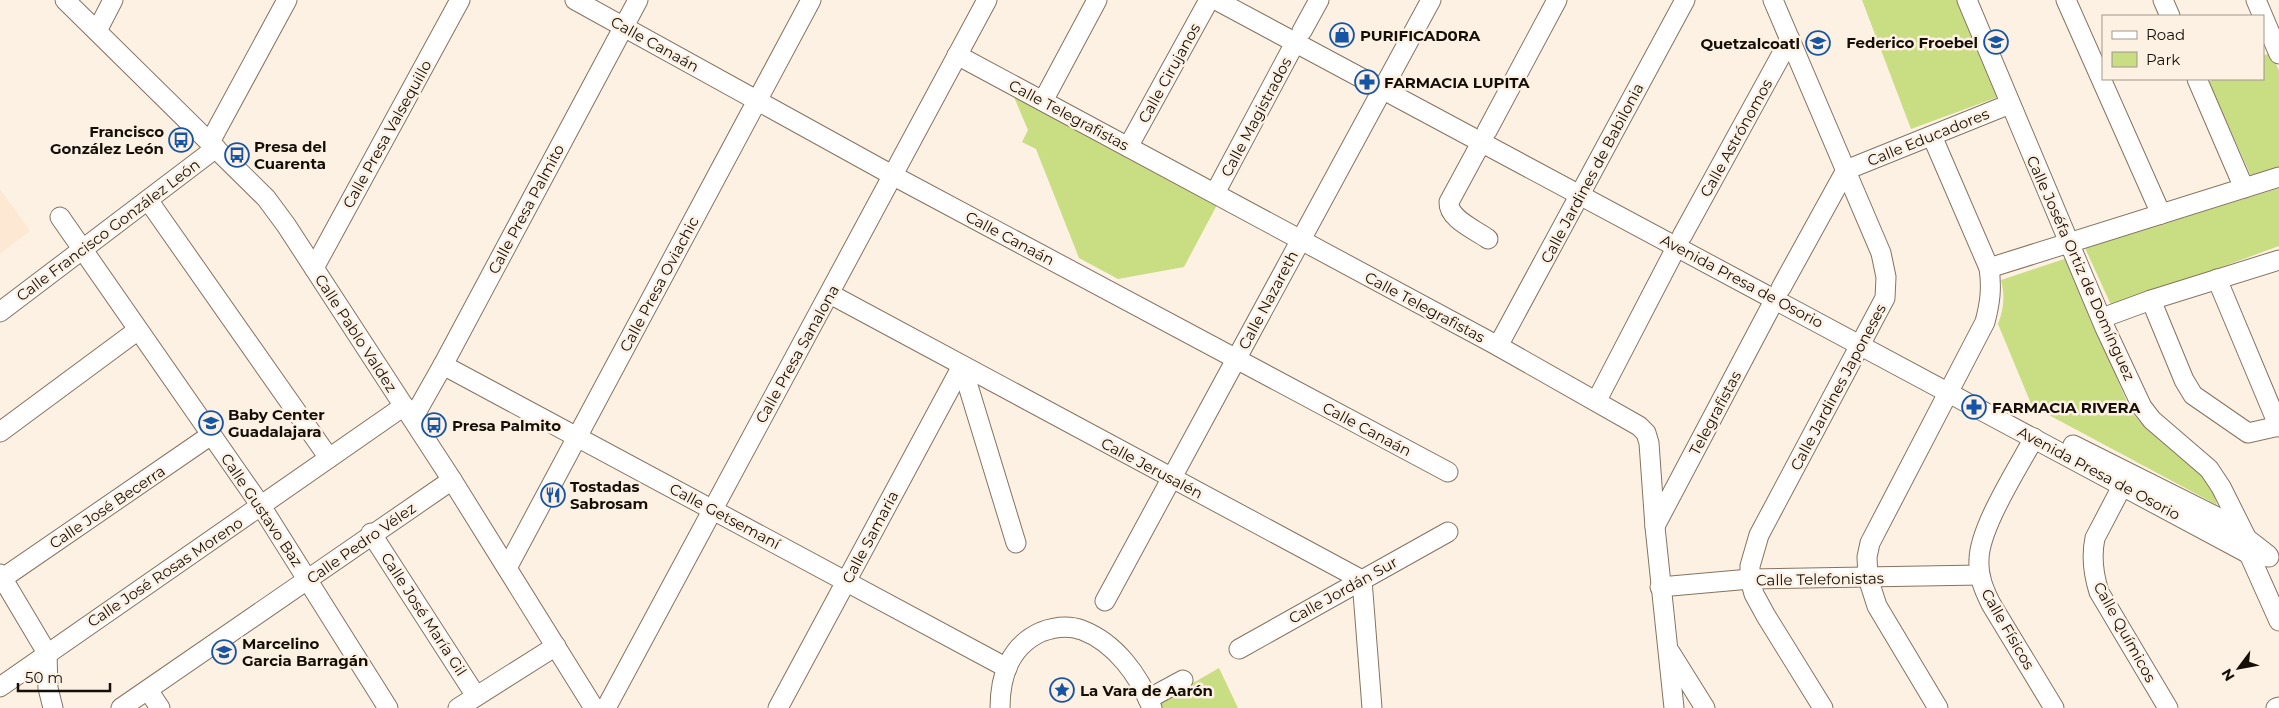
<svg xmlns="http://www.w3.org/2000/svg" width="2279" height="708" font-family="Montserrat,sans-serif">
<rect width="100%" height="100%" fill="#fdf1e4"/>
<path fill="#fde9d3" d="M0,189L30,231L0,254Z"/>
<g fill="#c9dd82">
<path d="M1862,0H1959L1998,97L1911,129Z"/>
<path d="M2271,52L2279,71V167L2251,176L2209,82L2214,79H2263V56Z"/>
<path d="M1014,97L1217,205L1184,267L1118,279L1079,258L1036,149L1022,142L1028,130Z"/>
<path d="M2279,188V246L2112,307L2085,248Z"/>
<path d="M2067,258L2129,407C2152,447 2208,458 2217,505L2032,406L1998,324C2004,308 2005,296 2001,280Z"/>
<path d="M1219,668L1238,708H1162L1160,702Z"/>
</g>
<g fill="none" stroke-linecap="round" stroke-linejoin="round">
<g stroke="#857360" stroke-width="21">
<g id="minor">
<path d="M65,0L266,198L286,225L452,480L594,708"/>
<path d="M575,0L892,175L1448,472"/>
<path d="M1216,0L2249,554L2269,557"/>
<path d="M1773,0L1881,253L1886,277L1885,298L1759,535L1750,566V579L1754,594L1766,616L1823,708"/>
<path d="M1967,0L2105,328L2142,407L2152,420L2209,469L2221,487L2245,535L2249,554L2279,621"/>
<path d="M2066,0L2161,214"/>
<path d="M2163,0L2170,16"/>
<path d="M2256,0L2279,54"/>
<path d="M97,31L113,0"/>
<path d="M1302,31L1319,0"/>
<path d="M957,55L1498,346L1639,426L1646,433L1649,443L1655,527L1674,708"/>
<path d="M2197,79L2244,188"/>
<path d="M1043,101L1097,0"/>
<path d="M1487,131L1557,0"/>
<path d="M1932,136L1989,268C1992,288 1990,303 1985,322L1870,543L1867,557L1868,578L1877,606L1938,708"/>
<path d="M1482,141L1449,202C1448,219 1476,230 1488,239"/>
<path d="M210,142L287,0"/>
<path d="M1128,147L1209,0"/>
<path d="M1215,193L1296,41"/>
<path d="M148,200L329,458"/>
<path d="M60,217L261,506L388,708"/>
<path d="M1682,236L1790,39"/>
<path d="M314,268L460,0"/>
<path d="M1989,268L2279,177"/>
<path d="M2217,279L2279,427"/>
<path d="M1781,288L1846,170L2010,104"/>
<path d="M830,294L1362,580L1372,708"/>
<path d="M2151,300L2184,380L2193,395L2248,433L2279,426"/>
<path d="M0,312L216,148"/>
<path d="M2102,318L2151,300L2279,260"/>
<path d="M1498,346L1685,0"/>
<path d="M443,365L1007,668"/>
<path d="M962,366L1016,543"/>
<path d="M1597,400L1677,246"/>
<path d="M413,418L443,365L638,0"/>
<path d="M0,432L138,330"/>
<path d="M2034,438C2018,468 1979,528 1979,560C1978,576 1984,590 1991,604L2054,708"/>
<path d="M2073,445L2223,520L2268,555"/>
<path d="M2128,475L2095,538C2091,557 2093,573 2099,592L2168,708"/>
<path d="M1655,526L1775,299"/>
<path d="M371,533L476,696"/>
<path d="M507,568L811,0"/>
<path d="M0,574L47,653L48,688L53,708"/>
<path d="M3,578L211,435"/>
<path d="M1660,587L1750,579L1980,575"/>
<path d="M1105,601L1431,0"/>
<path d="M1239,649L1448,532"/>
<path d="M1670,652L1705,708"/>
<path d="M0,687L404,406"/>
<path d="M148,690L160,708"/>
<path d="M1148,699L1183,680"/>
<path d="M121,708L452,480"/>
<path d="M458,708L556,646"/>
<path d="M606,708L987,0"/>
<path d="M778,708L962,366"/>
<path d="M1000,708C1000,676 1010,646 1041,632C1054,627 1068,625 1082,630C1116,643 1139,676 1152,708"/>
<path d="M2276,708L2279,707"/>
</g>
</g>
<use href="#minor" stroke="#fff" stroke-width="19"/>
</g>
<defs>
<g id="shop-ring" transform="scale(1.25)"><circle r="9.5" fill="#fdf1e4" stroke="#1655a5" stroke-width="1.5"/><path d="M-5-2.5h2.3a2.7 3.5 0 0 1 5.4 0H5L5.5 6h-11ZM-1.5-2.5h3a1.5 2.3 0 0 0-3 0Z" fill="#1655a5"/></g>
<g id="school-ring" transform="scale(1.25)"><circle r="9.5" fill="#fdf1e4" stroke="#1655a5" stroke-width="1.5"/><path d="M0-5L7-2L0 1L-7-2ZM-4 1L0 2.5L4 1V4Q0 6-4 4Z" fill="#1655a5"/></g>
<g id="pharmacy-ring" transform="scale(1.25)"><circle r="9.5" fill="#fdf1e4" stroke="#1655a5" stroke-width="1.5"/><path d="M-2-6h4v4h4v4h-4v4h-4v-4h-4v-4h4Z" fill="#1655a5"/></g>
<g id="bus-ring" transform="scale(1.25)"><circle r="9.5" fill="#fdf1e4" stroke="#1655a5" stroke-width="1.5"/><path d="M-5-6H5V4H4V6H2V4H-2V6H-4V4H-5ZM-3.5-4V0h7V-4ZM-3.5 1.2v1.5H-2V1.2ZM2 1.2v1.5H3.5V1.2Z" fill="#1655a5"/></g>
<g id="restaurant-ring" transform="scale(1.25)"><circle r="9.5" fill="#fdf1e4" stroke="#1655a5" stroke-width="1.5"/><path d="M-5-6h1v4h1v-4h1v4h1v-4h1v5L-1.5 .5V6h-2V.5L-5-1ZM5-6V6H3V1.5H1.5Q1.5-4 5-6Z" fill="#1655a5"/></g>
<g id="sight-ring" transform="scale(1.25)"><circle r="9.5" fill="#fdf1e4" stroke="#1655a5" stroke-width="1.5"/><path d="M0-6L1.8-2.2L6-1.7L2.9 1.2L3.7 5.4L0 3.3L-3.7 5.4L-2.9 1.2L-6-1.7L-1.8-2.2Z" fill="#1655a5"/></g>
</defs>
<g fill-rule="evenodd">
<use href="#shop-ring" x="1342" y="35"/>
<use href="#school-ring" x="1996" y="42"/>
<use href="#school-ring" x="1818" y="43"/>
<use href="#pharmacy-ring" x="1367" y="82"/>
<use href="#bus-ring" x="181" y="140"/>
<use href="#bus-ring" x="237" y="155"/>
<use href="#pharmacy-ring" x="1974" y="407"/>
<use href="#school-ring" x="211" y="423"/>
<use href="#bus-ring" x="434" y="425"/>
<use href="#restaurant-ring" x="553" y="495"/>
<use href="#school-ring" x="224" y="652"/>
<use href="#sight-ring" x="1062" y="690"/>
</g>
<g text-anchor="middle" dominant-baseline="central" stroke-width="5" stroke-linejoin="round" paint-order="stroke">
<g font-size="15" font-weight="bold" fill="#150f08" stroke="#fdf1e4" text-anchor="start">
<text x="1360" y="35">PURIFICAD0RA</text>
<text x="1978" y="42" text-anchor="end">Federico Froebel</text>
<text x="1800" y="43" text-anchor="end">Quetzalcoatl</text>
<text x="1384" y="82">FARMACIA LUPITA</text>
<text x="164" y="131" text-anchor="end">Francisco<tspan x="164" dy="17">González León</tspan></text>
<text x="254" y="146">Presa del<tspan x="254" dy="17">Cuarenta</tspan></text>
<text x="1992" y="407">FARMACIA RIVERA</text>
<text x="228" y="414">Baby Center<tspan x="228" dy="17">Guadalajara</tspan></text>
<text x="452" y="425">Presa Palmito</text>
<text x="570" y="486">Tostadas<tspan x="570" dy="17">Sabrosam</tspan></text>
<text x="242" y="643">Marcelino<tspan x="242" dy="17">Garcia Barragán</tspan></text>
<text x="1080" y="690">La Vara de Aarón</text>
</g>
<g font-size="15" fill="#150f08" stroke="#fdf1e4">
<text transform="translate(655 44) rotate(29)">Calle Canaán</text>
<text transform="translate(1169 73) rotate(-61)">Calle Cirujanos</text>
<text transform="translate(1069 115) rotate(28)">Calle Telegrafistas</text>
<text transform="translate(1256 117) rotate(-62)">Calle Magistrados</text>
<text transform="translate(387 134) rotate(-61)">Calle Presa Valsequillo</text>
<text transform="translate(1928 137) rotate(-22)">Calle Educadores</text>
<text transform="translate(1736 138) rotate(-61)">Calle Astrónomos</text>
<text transform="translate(1592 173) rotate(-62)">Calle Jardines de Babilonia</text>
<text transform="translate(526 209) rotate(-62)">Calle Presa Palmito</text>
<text transform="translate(108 230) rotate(-37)">Calle Francisco González León</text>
<text transform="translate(1010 238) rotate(28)">Calle Canaán</text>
<text transform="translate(2081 268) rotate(66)">Calle Joséfa Ortiz de Domínguez</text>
<text transform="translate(1742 281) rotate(28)">Avenida Presa de Osorio</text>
<text transform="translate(659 284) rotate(-62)">Calle Presa Oviachic</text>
<text transform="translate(1268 300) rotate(-62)">Calle Nazareth</text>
<text transform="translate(1425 307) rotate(28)">Calle Telegrafistas</text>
<text transform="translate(356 333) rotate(57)">Calle Pablo Valdez</text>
<text transform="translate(797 354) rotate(-61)">Calle Presa Sanalona</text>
<text transform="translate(1838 387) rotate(-62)">Calle Jardines Japoneses</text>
<text transform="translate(1715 413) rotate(-62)">Telegrafistas</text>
<text transform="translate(1367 429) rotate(28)">Calle Canaán</text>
<text transform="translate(1152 468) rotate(28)">Calle Jerusalén</text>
<text transform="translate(2099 473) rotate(28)">Avenida Presa de Osorio</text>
<text transform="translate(107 507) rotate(-34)">Calle José Becerra</text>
<text transform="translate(262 510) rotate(56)">Calle Gustavo Baz</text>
<text transform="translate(725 516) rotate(28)">Calle Getsemaní</text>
<text transform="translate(870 537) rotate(-62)">Calle Samaria</text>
<text transform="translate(361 543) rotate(-35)">Calle Pedro Vélez</text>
<text transform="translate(165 572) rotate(-34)">Calle José Rosas Moreno</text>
<text transform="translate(1820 579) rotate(-1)">Calle Telefonistas</text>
<text transform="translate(1343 590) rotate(-29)">Calle Jordán Sur</text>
<text transform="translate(424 614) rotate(57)">Calle José María Gil</text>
<text transform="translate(2008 629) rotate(60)">Calle Físicos</text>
<text transform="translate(2125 632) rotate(61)">Calle Químicos</text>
</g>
</g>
<rect x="2102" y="15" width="162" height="65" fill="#fdf1e4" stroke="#a0978c"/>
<rect x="2112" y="31" width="25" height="8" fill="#ffffff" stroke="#a0978c"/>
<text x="2146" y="40" font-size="15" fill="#150f08">Road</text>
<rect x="2112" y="52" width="25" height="15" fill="#c9dd82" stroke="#a0978c"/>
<text x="2146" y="65" font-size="15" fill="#150f08">Park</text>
<g transform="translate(2239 668) rotate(238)" stroke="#fdf1e4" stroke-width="4" paint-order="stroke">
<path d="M0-4L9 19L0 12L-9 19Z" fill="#150f08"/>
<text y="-8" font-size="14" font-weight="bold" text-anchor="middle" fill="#150f08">N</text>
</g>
<path d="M18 683v8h92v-8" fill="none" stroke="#150f08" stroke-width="2.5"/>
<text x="25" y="683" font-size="15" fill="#150f08" stroke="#fdf1e4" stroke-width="4" paint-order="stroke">50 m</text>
</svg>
